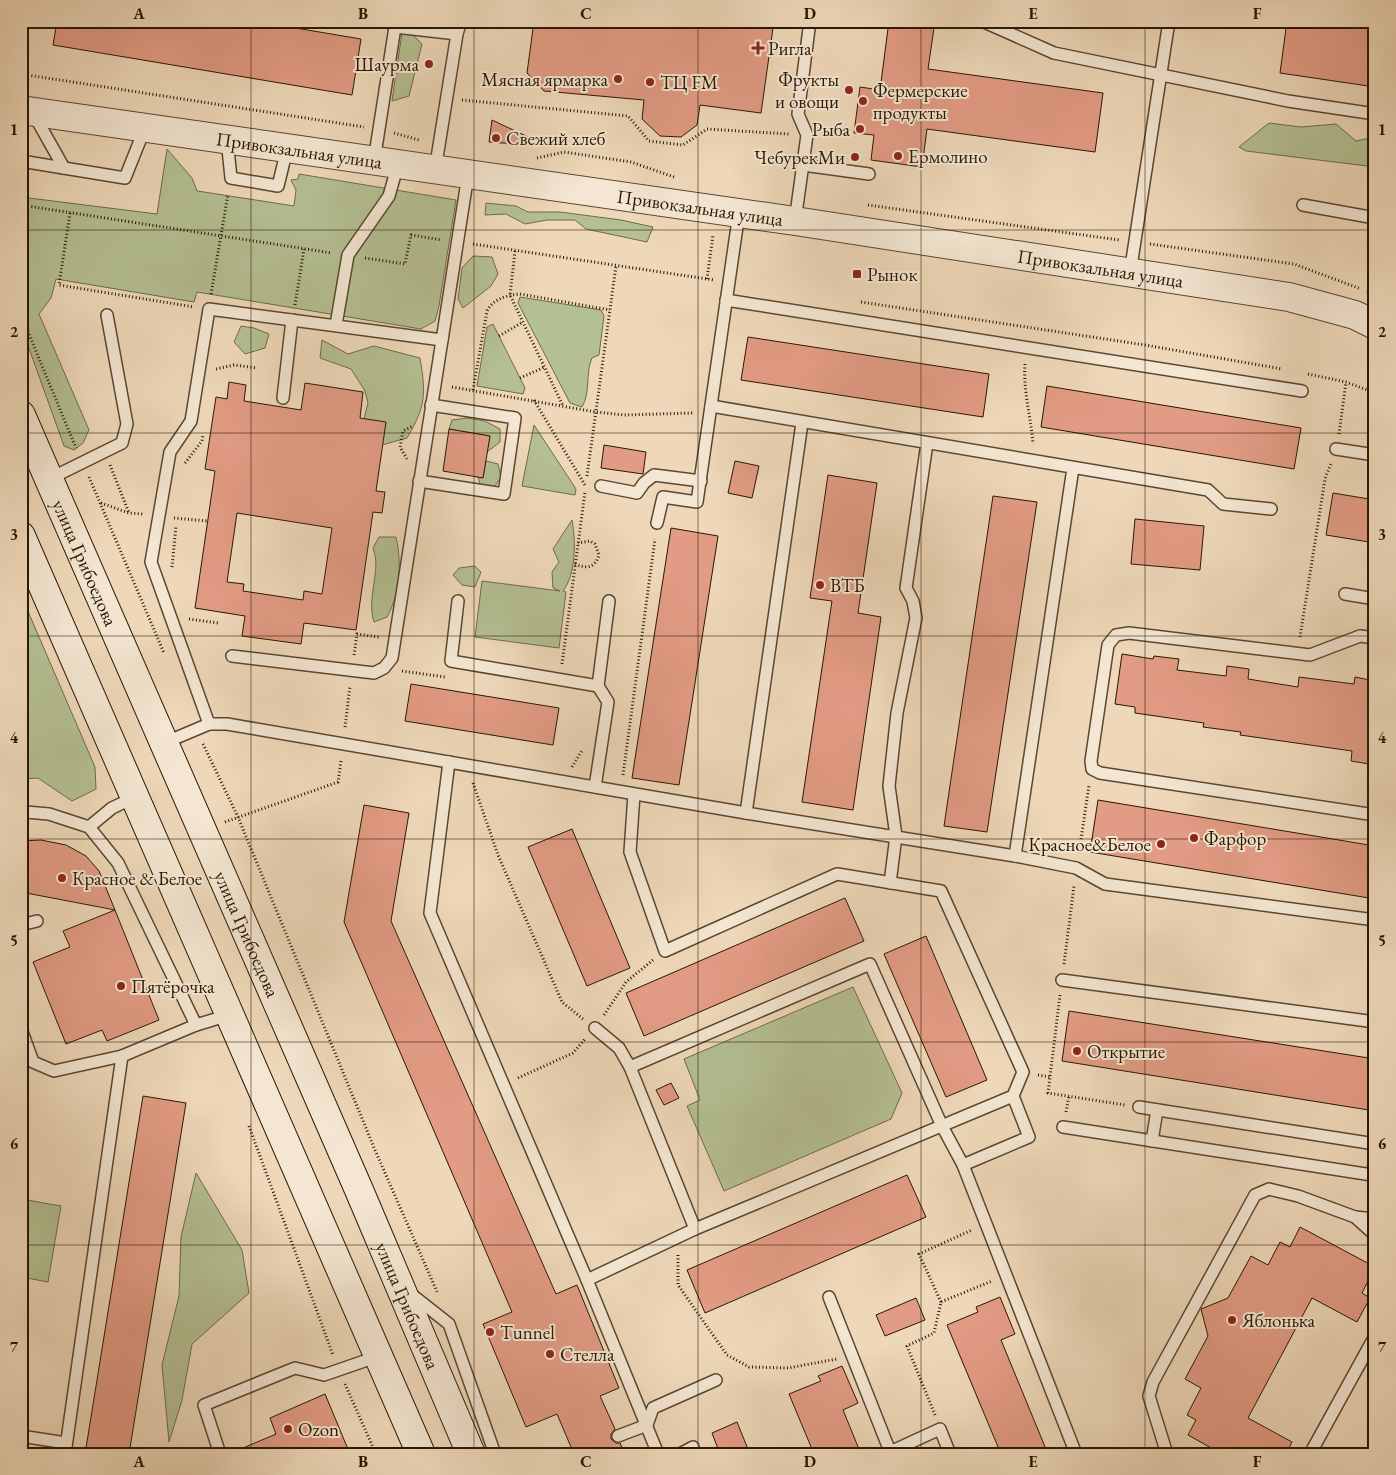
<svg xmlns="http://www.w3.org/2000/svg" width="1396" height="1475" font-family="'EB Garamond',serif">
<rect width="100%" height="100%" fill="#eed8b9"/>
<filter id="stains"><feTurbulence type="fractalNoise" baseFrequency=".004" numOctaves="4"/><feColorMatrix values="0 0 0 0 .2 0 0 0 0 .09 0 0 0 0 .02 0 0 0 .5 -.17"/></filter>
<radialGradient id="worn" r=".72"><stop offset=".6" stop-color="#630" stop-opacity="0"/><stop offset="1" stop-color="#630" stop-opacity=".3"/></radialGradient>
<g fill="#b4bf92" stroke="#6e6b4a">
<path d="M402,33L413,35L422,44L409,96L392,101Z"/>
<path d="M1269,123L1301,127L1336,124L1356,141L1375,137V167L1246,151L1239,147Z"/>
<path d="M167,149L192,178L197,191L204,192L294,206L296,190L291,180L298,179L299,174L456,200L439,306L435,321L421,329L197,292L194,302L56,279L51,298L39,314L89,430L83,443L74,450L64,446L21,326V197L157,214Z"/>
<path d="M486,203L516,206L528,212H560L621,220L653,227L647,242L586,229L575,220H547L525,224L506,214L485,215Z"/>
<path d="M473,256L492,257L498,274L491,286L463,308L458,299L462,268Z"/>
<path d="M520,297L601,310L604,316L599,355L592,358C585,374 591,392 582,407L570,403L518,303Z"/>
<path d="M493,324L525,388L523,394L477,386L487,327Z"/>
<path d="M241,326L254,328L269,334L265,348L245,354L234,342Z"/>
<path d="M322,340L348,354L374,346L420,358C426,394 426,406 407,438L382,445L364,419L368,403L365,391L351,369L320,358Z"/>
<path d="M467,418L485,421L500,429V442L487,452L490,436L449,429L452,420Z"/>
<path d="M534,425L576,489L575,495L522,486Z"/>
<path d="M486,461L498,464L501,477L493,489L481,487L478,477L483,478Z"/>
<path d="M572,520C576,542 576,574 563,591L566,592L559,648L475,637L482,581L560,591L553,588L552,572L559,562L553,549Z"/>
<path d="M379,537H396C402,564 400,593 387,617L374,622C366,597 382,571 373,548Z"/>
<path d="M475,566L481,572L475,587L462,585L453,575L459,568Z"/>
<path d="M21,595L95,767L96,789L72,801L38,778L21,779Z"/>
<path d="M853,987L902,1093L891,1119L724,1191L687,1106L700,1100L684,1059Z"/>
<path d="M196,1173L242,1250L249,1293L192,1344L182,1400L169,1442L162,1365L179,1296L181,1237Z"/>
<path d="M21,1199L61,1206L48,1282L21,1277Z"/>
</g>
<g fill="#e29b84" stroke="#291701" fill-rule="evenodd">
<path d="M57,21H254L361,39L352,95L53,45Z"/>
<path d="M534,21H774L761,113L700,105L697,125L681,137L660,136L642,119L644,100L544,91L527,73Z"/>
<path d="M889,21H935L928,69L1103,93L1095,152L927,129L922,167L871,160L874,135L854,133L860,87L880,90Z"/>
<path d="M1287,21H1375V87L1280,73Z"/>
<path d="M492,120L545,145L544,146L489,142Z"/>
<path d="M748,337L989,374L983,417L741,380Z"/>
<path d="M229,382L246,385L244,401L301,410L305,383L363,392L360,418L386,422L376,491L385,492L382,513L373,512L356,630L304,623L301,644L242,636L245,616L195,608L215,471L205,469L216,397L227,399ZM237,513L332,528L322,594L304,591L303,600L243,591L244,584L227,582Z"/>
<path d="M1047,386L1301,428L1294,469L1041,427Z"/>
<path d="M449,429L490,436L483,478L443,471Z"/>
<path d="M604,445L646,452L643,474L601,468Z"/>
<path d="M735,461L759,466L752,498L728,493Z"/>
<path d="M828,475L877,483L858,613L881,617L853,810L802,802L832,601L810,598Z"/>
<path d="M1333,493L1375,500V543L1326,535Z"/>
<path d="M993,496L1037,502L987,832L944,826Z"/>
<path d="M1135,519L1204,526L1200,570L1131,564Z"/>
<path d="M671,528L718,536L679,785L632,778Z"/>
<path d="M1122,654L1153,659L1154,656L1179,659L1177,670L1226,676L1227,666L1249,669L1248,679L1298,687L1299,677L1354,684L1355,677L1375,681V765L1351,761L1352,751L1240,735L1241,732L1203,727L1204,723L1135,713V707L1115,704Z"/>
<path d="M411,684L559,708L553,745L405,721Z"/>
<path d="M1098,800L1375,846V899L1090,852Z"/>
<path d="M364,805L409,813L391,921L556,1294L577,1285L619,1388L600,1396L615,1429L611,1434V1439L616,1443H620L625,1454H574L557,1414L526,1427L483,1324L512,1312L344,922Z"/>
<path d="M572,829L630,968L587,986L528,847Z"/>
<path d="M41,840L66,845L86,856L99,871L115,910L21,892V841Z"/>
<path d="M845,898L864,941L644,1036L626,993Z"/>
<path d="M115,910L159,1020L107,1041L102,1030L66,1044L33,962L70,947L63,931Z"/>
<path d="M926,936L987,1080L946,1097L884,954Z"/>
<path d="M1069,1011L1375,1059V1111L1062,1061Z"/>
<path d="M671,1083L679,1098L664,1105L656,1090Z"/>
<path d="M143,1096L186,1103L129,1454H85Z"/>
<path d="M907,1175L926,1217L705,1313L687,1270Z"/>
<path d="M1300,1227L1375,1267L1362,1293L1370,1298L1357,1322L1312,1298L1248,1418L1292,1442L1286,1454H1222L1188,1435L1196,1420L1187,1415L1201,1388L1185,1379L1208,1336L1201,1309L1228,1298L1251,1256L1268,1265L1280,1242L1290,1247Z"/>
<path d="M1000,1297L1015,1334L1001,1340L1048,1454H1001L947,1325L978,1312L976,1307Z"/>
<path d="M916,1298L925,1320L885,1336L876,1315Z"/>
<path d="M842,1366L858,1403L843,1410L861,1454H814L789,1394L821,1381L818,1376Z"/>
<path d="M325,1394L350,1454H229L276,1434L270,1418Z"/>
<path d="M737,1422L750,1454H720L712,1433Z"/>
</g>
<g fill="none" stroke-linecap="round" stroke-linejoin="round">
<g stroke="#5a472f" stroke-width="14">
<g id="service">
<path d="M982,21L1054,53L1288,101L1375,114"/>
<path d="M395,27L457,34"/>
<path d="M33,113L64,168"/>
<path d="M227,139L231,178L278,186L287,149"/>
<path d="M21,161L125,178L145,128"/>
<path d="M374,161L395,27L390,21"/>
<path d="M803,165L869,174"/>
<path d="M435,170L457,34L461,21"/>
<path d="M1303,205L1375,218"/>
<path d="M795,221L807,135L798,114L810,21"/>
<path d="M1130,273L1169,21"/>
<path d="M726,300L1302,391"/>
<path d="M336,325L348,255L389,196L398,164"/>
<path d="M283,398L292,320"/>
<path d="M711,406L1208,490L1223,504L1271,509"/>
<path d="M1336,449L1375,455"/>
<path d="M49,479L122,443L127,424L107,315"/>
<path d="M419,481L504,494L515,418L431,405"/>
<path d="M601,486L637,493L644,483L654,475L701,481"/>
<path d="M657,523L663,497L697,502L739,213"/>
<path d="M1345,594L1375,599"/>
<path d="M458,601L451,661L598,686"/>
<path d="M1375,638L1360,636L1310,655L1129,633L1116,635L1108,645L1091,761L1092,769L1100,773L1375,815"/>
<path d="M232,656L374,673L384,668L392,658L468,175"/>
<path d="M209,724L151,562L170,452L191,421L209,309L442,340"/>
<path d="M164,743L209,724H227L746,813L1015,856L1076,868L1105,884L1375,920"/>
<path d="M449,762L430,913L587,1280L658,1454"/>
<path d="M595,787L608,702L598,686L609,601"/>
<path d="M746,813L802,423"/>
<path d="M21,814L26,812L49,814L89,827L118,863L196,1025L122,1056L54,1071L33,1062L21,1029"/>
<path d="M89,827L112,808L135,797"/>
<path d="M1015,856L1073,468"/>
<path d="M890,883L896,836L889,786L897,713L916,618L913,601L906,588L927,443"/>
<path d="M21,925L37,921"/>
<path d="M1062,980L1375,1022"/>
<path d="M196,1025L229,1015"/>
<path d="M595,1028L619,1048L630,1067"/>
<path d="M1139,1107L1375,1144"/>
<path d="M1063,1127L1372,1175L1375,1161"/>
<path d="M1152,1141L1157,1110"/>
<path d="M963,1165L1029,1137L1013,1096"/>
<path d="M1355,1217L1375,1219"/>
<path d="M695,1229L630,1067L870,964L942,1126L963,1165L1076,1454"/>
<path d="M587,1280L695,1229L1013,1096L1023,1072L941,891L837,874L665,951L630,852L634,794"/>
<path d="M411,1294L449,1324L495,1454"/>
<path d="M829,1297L891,1454"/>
<path d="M21,1436L66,1443"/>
<path d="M618,1436L647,1425L653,1408L716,1380"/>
<path d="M890,1452L940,1429L950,1454"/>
<path d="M65,1454L122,1056"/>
<path d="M220,1454L204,1405L295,1368L324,1375L379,1356"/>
<path d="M680,1454L693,1447"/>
<path d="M1167,1454L1149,1396L1153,1382L1255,1195L1269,1189L1298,1196L1355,1217L1375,1235"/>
<path d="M1310,1454L1375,1336"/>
</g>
</g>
<g stroke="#5a472f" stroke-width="30">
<g id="tertiary">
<path id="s1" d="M21,110L795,221L1289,297L1355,315L1375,325"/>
</g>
</g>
<g stroke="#291701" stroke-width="30">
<g id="secondary">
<path id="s2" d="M21,415L359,1190L471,1454"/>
<path d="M21,536L421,1454"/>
</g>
</g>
<g stroke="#291701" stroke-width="3" stroke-dasharray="1 2.5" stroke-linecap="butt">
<path d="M268,24L269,21"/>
<path d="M21,74L364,127"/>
<path d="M462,100L628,116L649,141L683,145L707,129L789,134"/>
<path d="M394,133L419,140"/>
<path d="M537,158L564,152L631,162L674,177"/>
<path d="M21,205L332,253"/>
<path d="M868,205L1119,240"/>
<path d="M70,213L59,285L194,307"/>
<path d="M473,244L714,280"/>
<path d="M1150,244L1294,264L1361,289"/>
<path d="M515,251L510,295L563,406"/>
<path d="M365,258L405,264L411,235L442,240"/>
<path d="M707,279L713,235"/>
<path d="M1367,291L1375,294"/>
<path d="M211,294L228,194"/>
<path d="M861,302L1145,345L1282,369"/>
<path d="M295,305L304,249"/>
<path d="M21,315L76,448"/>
<path d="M499,336L523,322"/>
<path d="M1025,364C1023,391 1031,417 1033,444"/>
<path d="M216,369L234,365L257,368"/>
<path d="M1308,374L1346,382L1375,393"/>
<path d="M520,378L545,367"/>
<path d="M452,387L596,412L624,415L693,413"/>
<path d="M473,390L487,311C493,299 507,295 520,294L610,310"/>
<path d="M534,400L585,485"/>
<path d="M1339,434L1346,382"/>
<path d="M407,459L400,447L403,431L413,426"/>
<path d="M185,463L202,441L203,435"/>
<path d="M110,465L129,513"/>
<path d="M587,476L616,266"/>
<path d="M89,477L164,653"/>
<path d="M101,503L129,513L143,514"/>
<path d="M174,518L207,521"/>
<path d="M575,564C587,569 595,568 599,555L595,544L590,541L578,543"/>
<path d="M172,567L176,526"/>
<path d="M189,619L218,623"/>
<path d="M1300,637L1325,479L1331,464"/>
<path d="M354,655L357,634L379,637"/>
<path d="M562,664L585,492"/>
<path d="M402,671L445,677"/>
<path d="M345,727L350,686"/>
<path d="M203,744L238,817L375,1150L438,1294"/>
<path d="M572,767L583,749"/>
<path d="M623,775L655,539"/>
<path d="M473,783L498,855L562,1002L583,1019"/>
<path d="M225,822L338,782L341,761"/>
<path d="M1079,853L1089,785"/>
<path d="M1064,964L1074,886"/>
<path d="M1060,995L1048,1093L1125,1105"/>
<path d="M604,1015L626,982L653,960"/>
<path d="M1038,1075L1050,1077"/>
<path d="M518,1078L573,1053L585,1039"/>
<path d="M1066,1112L1069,1096"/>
<path d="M249,1126L333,1355"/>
<path d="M678,1255V1285L727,1355L749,1367L788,1368L837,1359"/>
<path d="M941,1302L919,1254L972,1230"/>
<path d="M345,1384L376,1454"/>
<path d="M935,1415L907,1346L934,1333L941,1302L992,1281"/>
</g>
<use href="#service" stroke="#f4e6d2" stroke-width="11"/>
<use href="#tertiary" stroke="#f4e6d2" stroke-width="28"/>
<use href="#secondary" stroke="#f4e6d2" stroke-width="28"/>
</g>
<path fill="none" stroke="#291701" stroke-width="1" stroke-opacity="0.55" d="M251,21V1454M474,21V1454M698,21V1454M921,21V1454M1145,21V1454M21,230H1375M21,433H1375M21,636H1375M21,839H1375M21,1042H1375M21,1245H1375"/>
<g fill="#8f2418" stroke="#f4e6d2" stroke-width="2">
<path d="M755.5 40.5h5v5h5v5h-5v5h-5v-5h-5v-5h5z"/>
<circle cx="429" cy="64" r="5"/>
<circle cx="618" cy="79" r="5"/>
<circle cx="650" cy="82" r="5"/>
<circle cx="849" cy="90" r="5"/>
<circle cx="863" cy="101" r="5"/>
<circle cx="860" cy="129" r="5"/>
<circle cx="496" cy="138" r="5"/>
<circle cx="898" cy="156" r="5"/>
<circle cx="855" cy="157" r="5"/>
<rect x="852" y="269" width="10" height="10" rx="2.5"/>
<circle cx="820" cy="585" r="5"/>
<circle cx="1194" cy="838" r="5"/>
<circle cx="1161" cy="844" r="5"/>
<circle cx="62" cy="878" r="5"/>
<circle cx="121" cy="986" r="5"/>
<circle cx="1077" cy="1051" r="5"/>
<circle cx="1232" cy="1320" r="5"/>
<circle cx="490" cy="1332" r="5"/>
<circle cx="550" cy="1354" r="5"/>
<circle cx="288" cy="1429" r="5"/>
</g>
<g text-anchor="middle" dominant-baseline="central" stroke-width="4" stroke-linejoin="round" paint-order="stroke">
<g font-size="19" fill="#291701" stroke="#f4e6d2" text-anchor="start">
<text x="768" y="48">Ригла</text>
<text x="419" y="64" text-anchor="end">Шаурма</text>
<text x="608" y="79" text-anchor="end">Мясная ярмарка</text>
<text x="839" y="79" text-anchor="end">Фрукты<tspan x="839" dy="22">и овощи</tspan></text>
<text x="660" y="82">ТЦ FM</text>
<text x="873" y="90">Фермерские<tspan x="873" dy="22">продукты</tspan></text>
<text x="850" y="129" text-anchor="end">Рыба</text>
<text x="506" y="138">Свежий хлеб</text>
<text x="908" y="156">Ермолино</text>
<text x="845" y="157" text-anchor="end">ЧебурекМи</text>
<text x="867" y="274">Рынок</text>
<text x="830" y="585">ВТБ</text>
<text x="1204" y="838">Фарфор</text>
<text x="1151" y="844" text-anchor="end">Красное&amp;Белое</text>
<text x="72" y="878">Красное &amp; Белое</text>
<text x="131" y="986">Пятёрочка</text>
<text x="1087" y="1051">Открытие</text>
<text x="1242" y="1320">Яблонька</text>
<text x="500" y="1332">Tunnel</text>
<text x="560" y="1354">Стелла</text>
<text x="298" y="1429">Ozon</text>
</g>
<g font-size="19" fill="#291701" stroke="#f4e6d2">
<text stroke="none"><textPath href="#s1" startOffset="281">Привокзальная улица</textPath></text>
<text stroke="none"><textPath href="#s1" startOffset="686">Привокзальная улица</textPath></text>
<text stroke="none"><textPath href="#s1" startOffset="1091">Привокзальная улица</textPath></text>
<text stroke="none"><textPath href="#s2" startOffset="161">улица Грибоедова</textPath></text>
<text stroke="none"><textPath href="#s2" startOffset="566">улица Грибоедова</textPath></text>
<text stroke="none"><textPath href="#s2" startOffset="971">улица Грибоедова</textPath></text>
</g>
</g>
<rect width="1396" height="1475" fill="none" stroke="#eed8b9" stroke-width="55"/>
<rect x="28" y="28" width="1340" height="1420" fill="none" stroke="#291701" stroke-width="2"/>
<g font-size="16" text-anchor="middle" font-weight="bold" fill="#291701">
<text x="139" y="19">A</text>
<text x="363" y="19">B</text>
<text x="586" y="19">C</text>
<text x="810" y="19">D</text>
<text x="1033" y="19">E</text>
<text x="1257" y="19">F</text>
<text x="14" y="135">1</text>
<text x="1382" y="135">1</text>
<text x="14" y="337">2</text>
<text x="1382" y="337">2</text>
<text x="14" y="540">3</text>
<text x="1382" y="540">3</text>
<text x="14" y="743">4</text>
<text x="1382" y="743">4</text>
<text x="14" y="946">5</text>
<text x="1382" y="946">5</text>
<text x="14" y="1149">6</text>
<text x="1382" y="1149">6</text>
<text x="14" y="1352">7</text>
<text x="1382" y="1352">7</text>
<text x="139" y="1467">A</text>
<text x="363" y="1467">B</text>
<text x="586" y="1467">C</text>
<text x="810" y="1467">D</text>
<text x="1033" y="1467">E</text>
<text x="1257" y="1467">F</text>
</g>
<rect width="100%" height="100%" filter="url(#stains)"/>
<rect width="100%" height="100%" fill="url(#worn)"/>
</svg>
